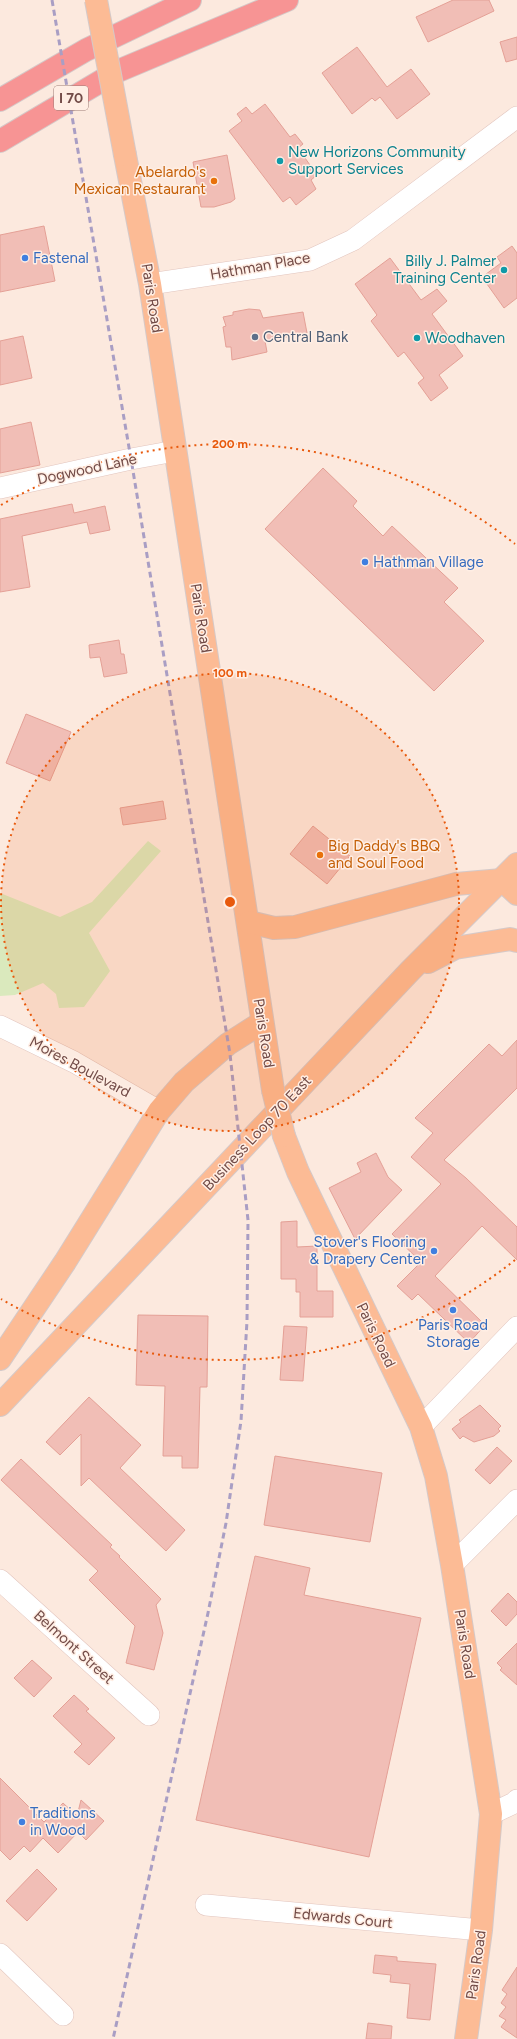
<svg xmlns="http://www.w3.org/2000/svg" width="517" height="2039" font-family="Figtree,sans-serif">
<rect width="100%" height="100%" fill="#fce9de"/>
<path fill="#dae9bd" d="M148,841L161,851L89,933L110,971L84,1007L59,1008L56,994L43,983L15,995L0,996V893L60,917L92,902Z"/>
<g fill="#f1beb6" stroke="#e4a096">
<path d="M453,0H489L494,11L428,42L416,17Z"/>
<path d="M517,37V59L506,62L500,42Z"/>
<path d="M357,47L387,87L411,69L430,94L397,119L380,97L375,101L372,98L352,114L322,73Z"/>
<path d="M265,104L290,137L295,134L303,144L298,148L317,175L311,180L316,189L296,205L290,197L283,202L229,131L242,121L237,114L246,107L252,114Z"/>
<path d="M227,155L235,199L231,202L214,207H201L193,162Z"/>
<path d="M44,226L55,281L0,292V235Z"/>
<path d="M512,246L517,253V298L504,308L482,277L501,263L497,257Z"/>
<path d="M390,258L421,300L437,289L447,301L432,314L463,356L439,375L448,388L431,401L418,383L424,378L404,352L398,357L371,321L377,315L355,284Z"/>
<path d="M249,309L260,310L263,318L303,312L307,333L265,341L267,352L232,360L231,347H226L223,327L226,326L223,317L233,315V312Z"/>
<path d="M23,336L32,378L0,385V341Z"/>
<path d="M31,422L40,465L0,473V429Z"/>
<path d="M323,468L357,501L353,506L383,536L392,526L458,588L444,602L484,641L434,691L265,529Z"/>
<path d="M72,504L74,513L105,506L110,530L90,534L87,522L22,536L30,587L0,592V519Z"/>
<path d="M119,640L121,654H124L127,673L104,677L100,657L90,658L89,645Z"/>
<path d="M26,714L71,732L50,781L6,763Z"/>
<path d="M163,801L166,819L123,825L120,808Z"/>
<path d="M313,826L350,856L327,884L290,854Z"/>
<path d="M517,1040V1088L444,1160L466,1178L517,1227V1260L482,1226L435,1276L485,1325L469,1343L418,1294L412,1300L397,1286L421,1262L392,1234L441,1184L411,1157L433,1133L415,1118L489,1044L502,1056Z"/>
<path d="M376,1153L388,1177L402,1190L355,1239L329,1188L361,1172L357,1163Z"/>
<path d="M297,1221V1247L317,1246V1291H333V1317H300V1292H296V1279H281V1222Z"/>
<path d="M138,1315L208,1316L207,1387H200L198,1468H182V1456H163L165,1386L136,1385Z"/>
<path d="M284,1326L307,1327L303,1381L280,1380Z"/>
<path d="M89,1397L141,1445L120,1468L185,1530L166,1551L89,1478L81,1486V1434L60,1455L46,1442Z"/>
<path d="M480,1405L501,1426L498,1429L500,1431L494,1436L474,1442L463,1436L460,1439L452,1429L461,1422L459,1420Z"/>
<path d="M497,1447L512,1461L490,1484L475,1470Z"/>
<path d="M275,1456L382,1473L370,1542L264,1525Z"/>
<path d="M21,1459L112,1545L110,1547L120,1556L119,1557L161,1599L156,1605L163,1633L154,1670L126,1663L135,1626L89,1580L98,1571L1,1480Z"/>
<path d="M255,1556L310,1568L304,1595L421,1618L369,1857L196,1820Z"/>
<path d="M508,1593L517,1602V1614L506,1626L491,1611Z"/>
<path d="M517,1643V1685L500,1670L502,1668L497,1663Z"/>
<path d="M32,1660L52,1678L34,1697L14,1678Z"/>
<path d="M74,1695L89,1709L86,1711L115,1738L89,1765L74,1752L82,1744L53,1716Z"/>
<path d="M0,1778L44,1822L63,1803L77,1816L81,1800L104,1821L86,1840L78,1832L58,1853L43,1838L30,1852L24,1846L10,1860L0,1850Z"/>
<path d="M37,1869L57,1889L27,1921L6,1901Z"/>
<path d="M375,1955L397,1957V1961L436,1964L430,2020L407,2018L410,1984L390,1982L391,1975L373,1973Z"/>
<path d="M517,1967V2038L501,2027L506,2020L499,2016L506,2007L501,2003L507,1994L502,1990Z"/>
<path d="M368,2023L392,2026L391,2039H366Z"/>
</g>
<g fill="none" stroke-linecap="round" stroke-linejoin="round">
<g stroke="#e2c5be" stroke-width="22">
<g id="minor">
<path d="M150,284L310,260L353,240L517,117"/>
<path d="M0,488L131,459L175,451"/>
<path d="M0,1026L74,1062L159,1111"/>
<path d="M421,1427L517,1327"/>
<path d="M452,1565L517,1500"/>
<path d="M0,1580L149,1715"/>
<path d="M491,1814L514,1803L517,1800"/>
<path d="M206,1905L481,1930"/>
<path d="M0,1954L63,2015"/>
</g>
</g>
<g stroke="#d5c9c8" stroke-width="24">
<g id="major">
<path d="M125,155L150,284L273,1090"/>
<path d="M502,880L517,894"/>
<path d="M249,922L274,928L295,927L456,884L502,880"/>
<path d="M428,962L455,948L510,939L517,941"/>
<path d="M284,1136L298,1172L421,1427L436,1476L452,1565L491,1814L481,1930L466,2039"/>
<path d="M0,1359L65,1262L159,1111L184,1082L228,1044L261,1023"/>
<path d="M0,1405L410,971L517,864"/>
</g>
</g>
<g stroke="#d5c9c8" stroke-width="24">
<g id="highway">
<path d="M0,100L86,50L190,0"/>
<path d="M0,141L118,71L287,0"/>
</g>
</g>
<use href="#minor" stroke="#fff" stroke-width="21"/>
<use href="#major" stroke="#fcbb95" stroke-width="22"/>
<use href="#highway" stroke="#f79494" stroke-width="22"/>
<path stroke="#a99ec4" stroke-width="3" stroke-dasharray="6 4" stroke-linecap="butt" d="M52,0L131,459L230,1054L248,1220L247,1321L241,1421L226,1523L208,1613L113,2039"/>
<g stroke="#d5c9c8" stroke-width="24" stroke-linecap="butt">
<g id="major-bridge">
<path d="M96,0L125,155"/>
<path d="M273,1090L284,1136"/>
</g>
</g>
<use href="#major-bridge" stroke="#fcbb95" stroke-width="22"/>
</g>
<circle cx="230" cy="902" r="229" fill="#e8590c" fill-opacity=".12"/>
<g fill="none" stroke="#e8590c" stroke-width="2" stroke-dasharray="2 4">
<circle cx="230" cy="902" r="229"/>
<path d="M515 1260A458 458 0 0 1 1 1299M1 505A458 458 0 0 1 515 544"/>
</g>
<g fill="#0f9aa8" stroke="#ffeee4" stroke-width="1.5">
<circle cx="280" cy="161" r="4"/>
<circle cx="504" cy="270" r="4"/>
<circle cx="417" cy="338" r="4"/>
</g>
<g fill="#e8710a" stroke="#ffeee4" stroke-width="1.5">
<circle cx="214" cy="181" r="4"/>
<circle cx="320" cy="855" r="4"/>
</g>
<g fill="#3f7fe0" stroke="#ffeee4" stroke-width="1.5">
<circle cx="25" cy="258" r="4"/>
<circle cx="365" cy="562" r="4"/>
<circle cx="434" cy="1251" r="4"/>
<circle cx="453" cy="1310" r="4"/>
<circle cx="22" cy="1822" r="4"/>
</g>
<circle fill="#5c6f8a" stroke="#ffeee4" stroke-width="1.5" cx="255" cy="337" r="4"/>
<g text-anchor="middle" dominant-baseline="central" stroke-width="3" stroke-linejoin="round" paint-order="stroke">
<rect fill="#ffeee4" stroke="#9c7c76" stroke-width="1" x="54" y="86" width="34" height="24" rx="3"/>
<g font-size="14" font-weight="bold" fill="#724b47">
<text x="71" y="98">I 70</text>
</g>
<g font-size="15" fill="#0d838f" stroke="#ffeee4" text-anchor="start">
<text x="288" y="152">New Horizons Community<tspan x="288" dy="17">Support Services</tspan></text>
<text x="496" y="261" text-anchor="end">Billy J. Palmer<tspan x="496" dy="17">Training Center</tspan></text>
<text x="425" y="338">Woodhaven</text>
</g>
<g font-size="15" fill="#c56008" stroke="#ffeee4" text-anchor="end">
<text x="206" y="172">Abelardo's<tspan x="206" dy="17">Mexican Restaurant</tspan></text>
<text x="328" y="846" text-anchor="start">Big Daddy's BBQ<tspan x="328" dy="17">and Soul Food</tspan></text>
</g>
<g font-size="15" fill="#366cbe" stroke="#ffeee4" text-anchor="start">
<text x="33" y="258">Fastenal</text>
<text x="373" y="562">Hathman Village</text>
<text x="426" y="1242" text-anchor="end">Stover's Flooring<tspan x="426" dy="17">&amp; Drapery Center</tspan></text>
<text x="453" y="1325" text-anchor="middle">Paris Road<tspan x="453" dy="17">Storage</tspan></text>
<text x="30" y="1813">Traditions<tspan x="30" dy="17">in Wood</tspan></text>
</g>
<g font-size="15" fill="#724b47" stroke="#ffeee4">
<text transform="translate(260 266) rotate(-10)">Hathman Place</text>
<text transform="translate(152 298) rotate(81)">Paris Road</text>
<text transform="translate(87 469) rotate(-12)">Dogwood Lane</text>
<text transform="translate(201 618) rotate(81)">Paris Road</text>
<text transform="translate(264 1033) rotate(81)">Paris Road</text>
<text transform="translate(80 1067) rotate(28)">Mores Boulevard</text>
<text transform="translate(257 1133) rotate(-47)">Business Loop 70 East</text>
<text transform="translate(376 1335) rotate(64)">Paris Road</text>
<text transform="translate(465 1644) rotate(81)">Paris Road</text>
<text transform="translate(74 1647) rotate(42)">Belmont Street</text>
<text transform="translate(343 1918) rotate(6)">Edwards Court</text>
<text transform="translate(476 1965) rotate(-82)">Paris Road</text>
</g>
<g font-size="15" fill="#4e5e75" stroke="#ffeee4" text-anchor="start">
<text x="263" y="337">Central Bank</text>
</g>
</g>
<circle cx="230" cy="902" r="6" fill="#e8590c" stroke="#ffeee4" stroke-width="2"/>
<g font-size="12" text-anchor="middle" font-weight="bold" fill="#e8590c" stroke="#ffeee4" stroke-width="3" stroke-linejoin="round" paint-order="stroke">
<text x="230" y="448">200 m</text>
<text x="230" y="677">100 m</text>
</g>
</svg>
